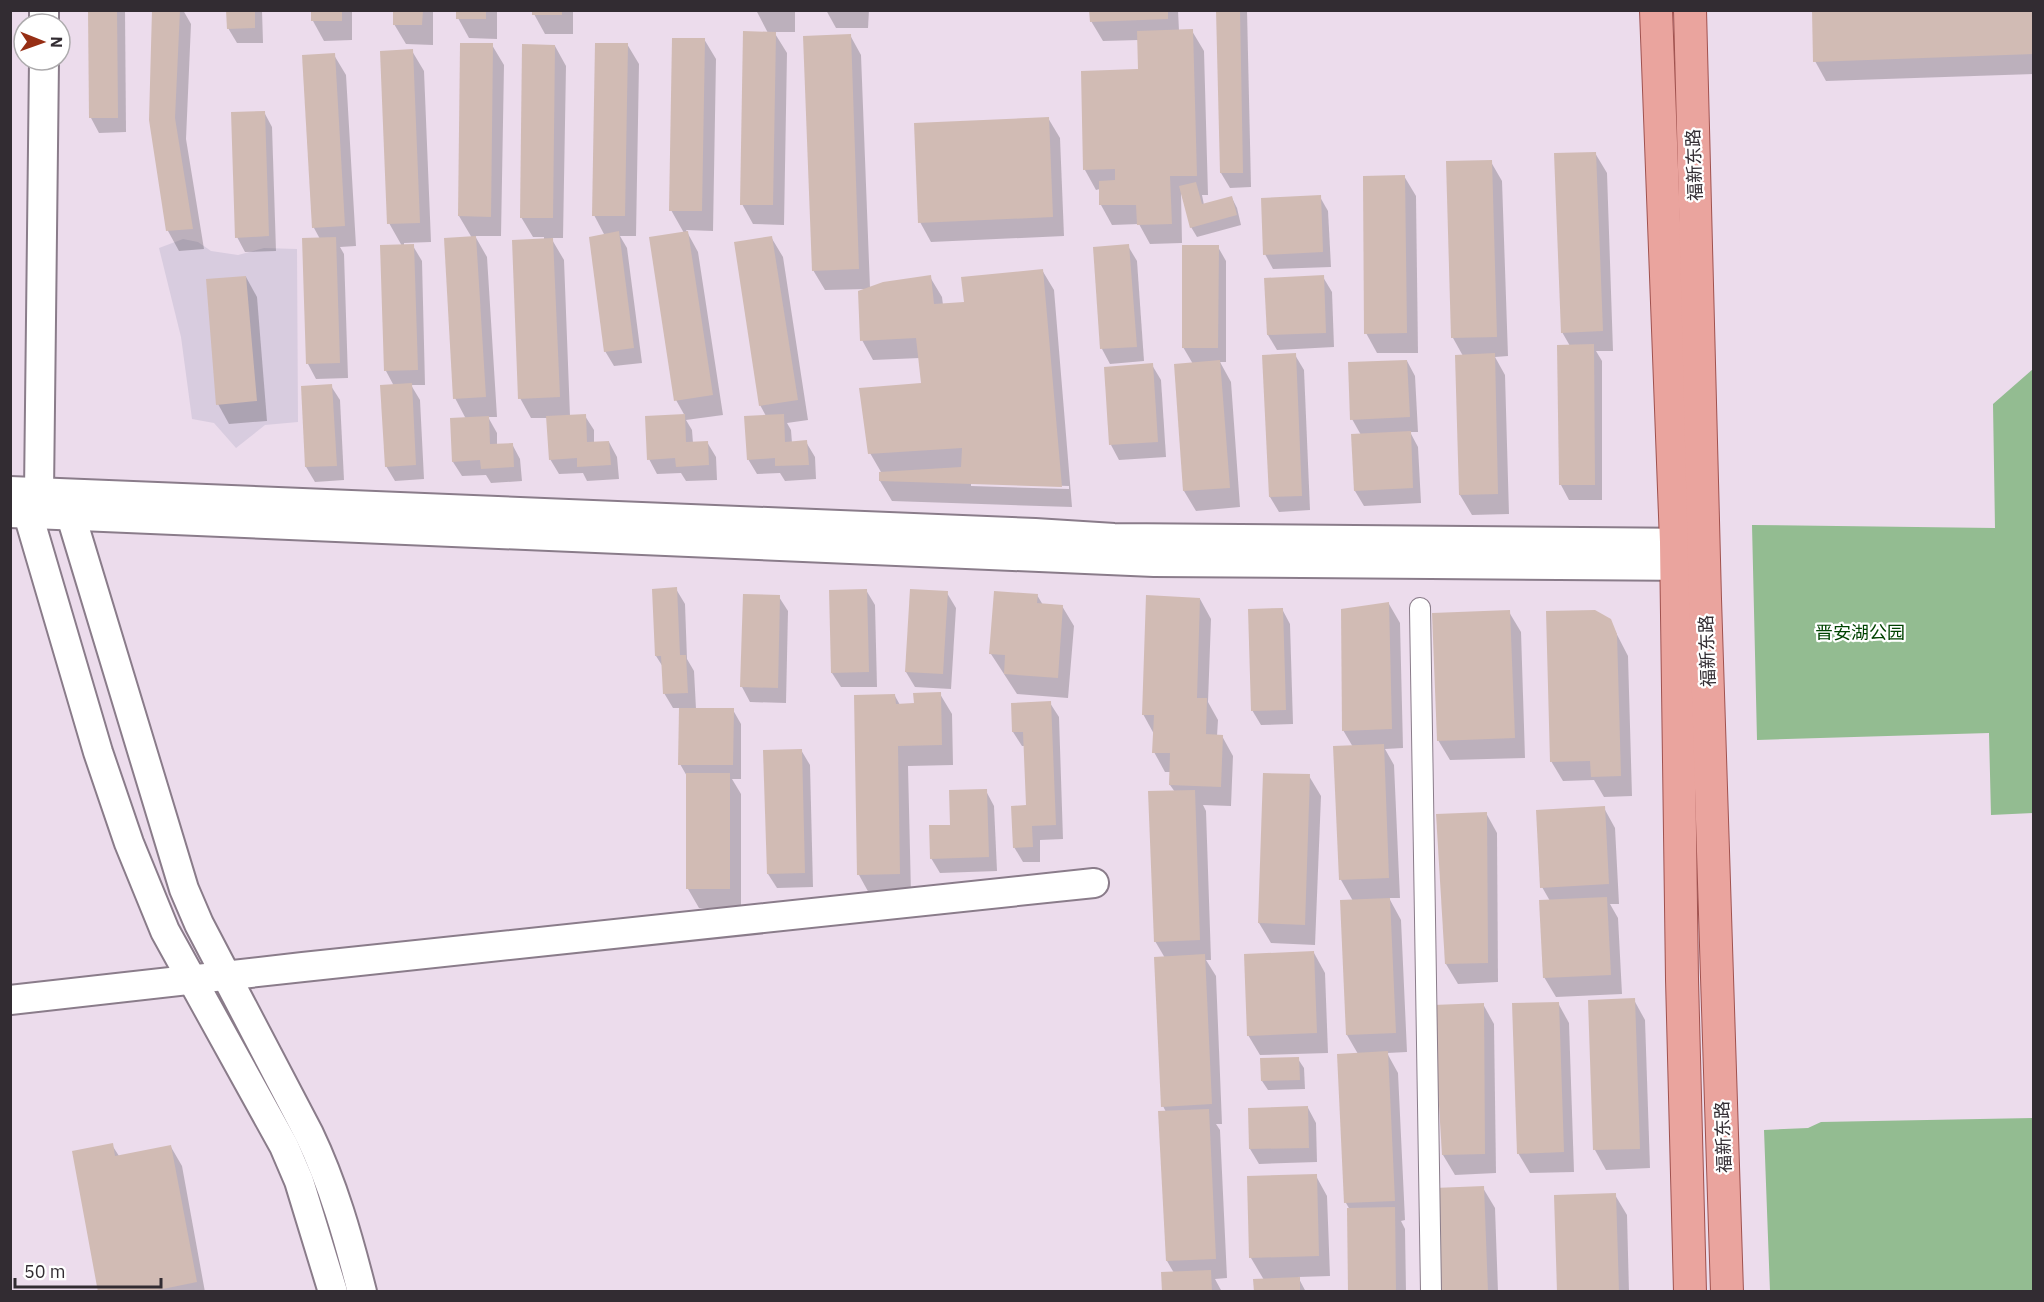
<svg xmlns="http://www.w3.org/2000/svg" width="2044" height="1302" font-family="'IBM Plex Sans','Noto Sans SC',sans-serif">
<rect width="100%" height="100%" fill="#ecdcec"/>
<path fill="#d8ccdf" d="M183,239L198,242L211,251L238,255L264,248L297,249L298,422L265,425L236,448L214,423L192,419L181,337L159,248Z"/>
<g fill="#93bc91">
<path d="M2033,369V813L1991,815L1989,733L1757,740L1752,525L1995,528L1993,404Z"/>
<path d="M2033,1118V1291H1770L1764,1130L1808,1128L1821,1122Z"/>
</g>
<g fill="#0003" fill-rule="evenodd">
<path d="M90,10H125L126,132L99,133L91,118Z"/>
<path d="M153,10H183L191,24L186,139L204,249L179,251L168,231Z"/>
<path d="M228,10H262L263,43H237L228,28Z"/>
<path d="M313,10H352V40L324,41L313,21Z"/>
<path d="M394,10H433V45L406,44L394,24Z"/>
<path d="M458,10H497V39L469,38L458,18Z"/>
<path d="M534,10H573V34H545L534,14Z"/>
<path d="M756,10H795V32H774L787,53L784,225L753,224L742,204L768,33Z"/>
<path d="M826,10H869L868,28H836Z"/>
<path d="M1091,10H1178L1179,31H1192L1204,51L1208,195H1202L1204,205L1232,198L1237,208L1241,225L1197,237L1191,227L1181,192L1182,243L1150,244L1139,224L1112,225L1101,205L1100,189L1096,190L1085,170L1140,71L1139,40L1103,41L1091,21Z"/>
<path d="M1218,10H1247L1251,187L1230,188L1221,173Z"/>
<path d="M2034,10V74L1826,81L1815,61Z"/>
<path d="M850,35L861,55L870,288L930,277L942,297L943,305L966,303L1042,270L1054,290L1072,507L892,501L880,481L881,472L870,453L922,384L920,358L873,360L862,340L866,289L825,290L813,270ZM971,483L1069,486V489L971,486Z"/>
<path d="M704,39L716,59L713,231L686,230L698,252L723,415L686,420L692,430L693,443L707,442L716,457L717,480L686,481L681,473L657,474L649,459L685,416L676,400L684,233L671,210Z"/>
<path d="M627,44L639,64L636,236H620L627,248L642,363L614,366L605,351V236L594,215Z"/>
<path d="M492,45L504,65L501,236H475L487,257L497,417H488L497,433V445L512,444L520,459L522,481L491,483L486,475L462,476L453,462L466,419L455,398L472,238L459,216Z"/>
<path d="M555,46L566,66L563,238H551L564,260L570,416H585L594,430V443L609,442L617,457L619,479L587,481L583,473L559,474L550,459L548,418H531L520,398L544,240V237H533L521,217Z"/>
<path d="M412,51L424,71L431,242L404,243V246H413L422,261L425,385H411L420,400L424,479L395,481L386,466L394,386L386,371L402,246L389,223Z"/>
<path d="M334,55L346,75L356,246L340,247L344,254L348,378L316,379L308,364L320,239L314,228L303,57Z"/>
<path d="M264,112L272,127L276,251L245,252L237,237Z"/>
<path d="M1048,118L1060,138L1064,236L931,242L920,222Z"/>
<path d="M1595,153L1607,173L1613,351H1596L1602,361V500H1569L1561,485L1559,346H1570L1562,332Z"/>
<path d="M1491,162L1502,181L1508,356L1495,357L1505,375L1509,514L1472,515L1460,495L1463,356L1453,338L1448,163Z"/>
<path d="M1404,176L1416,196L1418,353H1377L1366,333Z"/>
<path d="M1320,197L1328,211L1331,267L1273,269L1265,254Z"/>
<path d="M771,237L783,257L808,420L787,423L791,430L792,443L806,442L815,457L816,479L785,481L780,473L757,474L748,459L766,416L760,405Z"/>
<path d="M1128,246L1137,261L1144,361L1110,364L1102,349L1094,248Z"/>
<path d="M1218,247L1226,261V362H1220L1231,382L1240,507L1196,511L1184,491L1193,364L1183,347Z"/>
<path d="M246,277L257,297L267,421L229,424L218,404Z"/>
<path d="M1323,277L1332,292L1334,347L1277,350L1268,335L1266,280Z"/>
<path d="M1295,355L1304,370L1310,510L1279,512L1270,497L1264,356Z"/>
<path d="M1407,361L1415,376L1418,432H1410L1418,447L1421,503L1364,506L1355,491L1361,435L1352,419Z"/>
<path d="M1152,365L1161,380L1166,457L1119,460L1111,445Z"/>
<path d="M331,386L340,400L344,480L315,482L306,467Z"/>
<path d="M676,589L685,604L687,659L694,671L696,709L733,710L741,724V779H732L741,794V909L699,908L688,889V778L680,764V708H673L664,693L663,667L656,656Z"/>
<path d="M866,590L875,605L877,687H841L832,673Z"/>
<path d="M947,593L956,608L951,689L915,687L906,672Z"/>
<path d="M1037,595L1043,605L1062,606L1074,626L1068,698L1017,694L991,654Z"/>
<path d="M779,597L788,611L786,703L750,702L742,687Z"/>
<path d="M1200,599L1211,619L1208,702L1218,720L1217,736H1222L1233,756L1231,806L1203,805L1206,811L1211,960H1206L1216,976L1222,1124H1216L1220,1130L1227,1278L1215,1279L1222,1292H1163L1174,1273L1167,1261L1166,1112L1163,1106L1165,958L1155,941L1175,792L1170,785L1171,772H1165L1154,752V734L1143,714Z"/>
<path d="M1389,604L1400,623L1403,748L1385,749L1394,765L1400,898H1389L1401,920L1407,1052L1387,1053L1398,1073L1405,1220L1401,1221L1405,1229L1406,1292H1350V1210L1346,1203L1339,1055L1358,1054L1347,1035L1353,901L1341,880L1353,747L1343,730Z"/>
<path d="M1282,609L1290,624L1293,724L1261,725L1252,710Z"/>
<path d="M1509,612L1521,632L1525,758L1450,760L1438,740Z"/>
<path d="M1610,621L1628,656L1632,796L1604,797L1594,780L1563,781L1551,761Z"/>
<path d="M940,694L952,714L953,765L908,766L911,894L870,895L859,875L895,696L900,705L915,704Z"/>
<path d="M1050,703L1059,717L1063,839L1040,840V862H1023L1014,847L1027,807L1025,746H1022L1013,732Z"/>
<path d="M801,750L810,765L813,887L777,888L768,874Z"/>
<path d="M1309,776L1321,796L1315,945L1271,943L1259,923Z"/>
<path d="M986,791L994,806L997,871L940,873L931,858Z"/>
<path d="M1604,808L1615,828L1619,904H1610L1618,918L1622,994L1556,997L1544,977L1550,901L1542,887Z"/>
<path d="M1486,813L1497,833L1498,982L1458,984L1446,964Z"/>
<path d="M1314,953L1325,973L1328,1053L1260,1055L1248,1035Z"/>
<path d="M1634,1000L1645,1020L1650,1168L1606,1170L1595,1150Z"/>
<path d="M1558,1003L1569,1023L1574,1172L1530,1173L1518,1153Z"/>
<path d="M1483,1004L1494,1024L1496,1173L1455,1175L1443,1155Z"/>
<path d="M1298,1059L1304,1068L1305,1089L1268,1090L1262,1081Z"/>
<path d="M1308,1108L1316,1123L1317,1162L1259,1164L1250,1149Z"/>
<path d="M112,1145L119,1156L171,1147L182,1166L205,1292H100Z"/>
<path d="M1316,1176L1327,1196L1330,1276L1298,1277L1306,1292H1255L1264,1280L1251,1258L1248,1178Z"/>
<path d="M1483,1188L1495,1208L1498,1292H1440Z"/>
<path d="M1615,1195L1627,1215L1629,1292H1559Z"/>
</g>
<g fill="#d1bbb4">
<path d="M88,10H117L118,118H89Z"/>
<path d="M152,10H180L175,118L193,229L166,231L149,120Z"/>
<path d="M226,10H255V28L227,29Z"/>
<rect x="311" y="10" width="31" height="11"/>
<path d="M393,10H423L422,25H393Z"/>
<rect x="456" y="10" width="30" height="9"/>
<rect x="532" y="10" width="30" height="5"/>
<path d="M1089,10H1168V19L1090,22Z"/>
<path d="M1216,10H1240L1243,173H1220Z"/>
<path d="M1812,10H2034V54L1813,62Z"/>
<path d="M1193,29L1197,176H1170L1172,224L1137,225L1136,205H1099V181L1115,180V169L1083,170L1081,71L1138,69L1137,31Z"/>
<path d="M743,31L776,32L773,205H740Z"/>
<path d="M851,34L859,269L812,271L803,36Z"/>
<path d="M672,38H705L702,211H669Z"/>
<path d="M460,43H493L491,217L458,216Z"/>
<path d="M595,43H628L625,216H592Z"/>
<path d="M522,44L555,45L553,218H520Z"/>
<path d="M413,49L420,223L387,224L380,51Z"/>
<path d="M335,53L345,226L312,228L302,55Z"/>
<path d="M265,111L269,236L235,238L231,112Z"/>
<path d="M1049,117L1053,217L918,223L914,123Z"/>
<path d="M1596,152L1603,331L1561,333L1554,153Z"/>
<path d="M1492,160L1497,337L1451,338L1446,161Z"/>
<path d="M1405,175L1407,333L1364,334L1363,176Z"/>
<path d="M1196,182L1202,204L1232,196L1237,215L1190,228L1179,186Z"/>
<path d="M1321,195L1323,252L1263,255L1261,198Z"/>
<path d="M619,231L634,348L604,352L589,237Z"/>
<path d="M688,231L713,395L674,401L649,237Z"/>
<path d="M476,236L486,397L453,399L444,238Z"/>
<path d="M772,236L798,400L759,406L734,242Z"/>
<path d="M336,237L340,363L306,364L302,238Z"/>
<path d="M553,238L560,397L518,399L512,240Z"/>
<path d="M414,244L418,370L384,371L380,245Z"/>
<path d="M1129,244L1137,347L1100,349L1093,247Z"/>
<path d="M1182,245H1219L1218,348H1182Z"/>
<path d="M1043,269L1062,487L879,481V472L961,467L962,448L868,454L859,388L921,383L916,338L860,341L858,291L883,282L931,275L934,304L964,302L961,277Z"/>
<path d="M1324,275L1326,333L1267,335L1264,278Z"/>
<path d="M246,276L257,401L216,405L206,279Z"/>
<path d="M1594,344L1595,485H1559L1557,345Z"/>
<path d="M1296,353L1302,496L1269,497L1262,355Z"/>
<path d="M1495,353L1498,494L1459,495L1455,355Z"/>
<path d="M1220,360L1230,488L1183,491L1174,364Z"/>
<path d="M1407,360L1410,417L1350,420L1348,362Z"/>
<path d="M1153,363L1158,442L1109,445L1104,367Z"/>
<path d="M412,383L416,465L385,467L380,385Z"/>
<path d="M332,384L337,466L305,467L301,386Z"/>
<path d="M586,414L587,442L609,441L611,465L577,467V458L549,460L546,416Z"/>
<path d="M685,414L686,442L708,441L709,465L676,467L675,458L647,460L645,416Z"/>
<path d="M784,414L785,442L807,440L809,465L775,466V458L747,460L744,416Z"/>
<path d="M489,416L490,444L513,443L514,467L481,469L480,460L452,462L450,418Z"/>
<path d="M1411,431L1413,488L1354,491L1351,434Z"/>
<path d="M677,587L680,655H686L688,693L663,694L661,656H655L652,589Z"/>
<path d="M867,589L869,672L831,673L829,590Z"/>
<path d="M910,589L948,591L943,674L905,672Z"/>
<path d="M994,591L1038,594L1037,603L1063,605L1058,678L1004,674L1005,655L989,654Z"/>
<path d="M743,594L780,595L778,688L740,687Z"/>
<path d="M1146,595L1200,598L1197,698H1207L1206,734L1223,735L1221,787L1169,785L1170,753H1152L1154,715H1142Z"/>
<path d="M1389,602L1392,729L1342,731L1341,609Z"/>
<path d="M1283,608L1286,710L1251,711L1248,609Z"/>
<path d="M1510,610L1515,738L1437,741L1432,613Z"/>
<path d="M1595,610L1611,619L1617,634L1621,776L1591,777L1590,761L1550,762L1546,611Z"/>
<path d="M941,692L942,745L898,746L900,874L857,875L854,695L895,694L896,704L914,703L913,693Z"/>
<path d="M1051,701L1056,825L1032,826L1033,847L1013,848L1011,806L1026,805L1023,732H1012L1011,703Z"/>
<path d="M679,708H734L733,765H678Z"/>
<path d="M1384,744L1389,878L1339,880L1333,746Z"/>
<path d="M802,749L805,873L767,874L763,750Z"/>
<rect x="686" y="773" width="44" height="116"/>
<path d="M1263,773L1310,774L1305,925L1258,923Z"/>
<path d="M987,789L989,857L930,859L929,825H950L949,790Z"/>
<path d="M1195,790L1200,940L1154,942L1148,791Z"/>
<path d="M1605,806L1609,884L1540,888L1536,810Z"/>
<path d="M1487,812L1488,963L1445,964L1436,814Z"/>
<path d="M1607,897L1611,975L1543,978L1539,900Z"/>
<path d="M1390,898L1396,1033L1346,1035L1340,900Z"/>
<path d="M1314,951L1317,1033L1247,1036L1244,954Z"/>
<path d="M1205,954L1212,1104L1161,1107L1154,957Z"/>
<path d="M1635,998L1640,1149L1593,1150L1588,1000Z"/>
<path d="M1559,1002L1564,1152L1517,1154L1512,1003Z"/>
<path d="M1484,1003L1485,1154L1442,1155L1433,1005Z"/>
<path d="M1388,1051L1395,1201L1344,1203L1337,1054Z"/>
<path d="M1299,1057L1300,1080L1261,1081L1260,1058Z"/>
<path d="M1308,1106L1309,1148L1249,1149L1248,1108Z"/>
<path d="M1209,1109L1216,1259L1166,1261L1158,1111Z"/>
<path d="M113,1143L115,1156L171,1145L197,1282L148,1292H98L72,1151Z"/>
<path d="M1317,1174L1319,1256L1249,1258L1247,1176Z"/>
<path d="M1484,1186L1488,1292H1438L1434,1188Z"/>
<path d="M1616,1193L1619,1292H1557L1554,1195Z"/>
<path d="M1395,1207L1396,1292H1348L1347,1208Z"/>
<path d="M1211,1270L1212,1292H1162L1161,1272Z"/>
<path d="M1300,1277V1292H1254L1253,1279Z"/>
</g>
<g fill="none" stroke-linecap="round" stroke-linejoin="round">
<g stroke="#8a7c8a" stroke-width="22">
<path id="street" d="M1420,608L1431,1292"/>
</g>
<g stroke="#8a7c8a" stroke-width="32">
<g id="secondary">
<path d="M44,24V10"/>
<path d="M44,60L39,493L28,514L98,752L129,843L165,931L284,1146L299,1181L333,1292"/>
<path d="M10,491L1035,533L1114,538L1699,543"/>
<path d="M58,507L71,516L184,889L199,924L309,1134C333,1184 348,1237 362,1292"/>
<path d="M10,513L1154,562L1699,566"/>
<path d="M10,1000L303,967L1094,883"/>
</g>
</g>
<g stroke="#a0524f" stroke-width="34">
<g id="primary">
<path d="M1656,10L1676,542L1682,979L1690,1292"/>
<path d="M1690,10L1705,599L1727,1292"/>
</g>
</g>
<use href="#street" stroke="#fff" stroke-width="20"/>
<use href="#secondary" stroke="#fff" stroke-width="28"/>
<use href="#primary" stroke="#eaa49e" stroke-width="32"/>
</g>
<g text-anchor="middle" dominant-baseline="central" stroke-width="4.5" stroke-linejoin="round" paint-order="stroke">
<g font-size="18" fill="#322c32" stroke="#fff">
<text transform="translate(1694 165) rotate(-92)">福新东路</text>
<text transform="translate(1707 651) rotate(-92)">福新东路</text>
<text transform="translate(1723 1137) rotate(-92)">福新东路</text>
</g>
<g font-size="18" fill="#004301" stroke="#fff">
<text x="1860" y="632">晋安湖公园</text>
</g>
</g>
<rect width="2044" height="1302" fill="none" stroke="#322c32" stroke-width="24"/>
<g transform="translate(42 42) rotate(91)"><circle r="28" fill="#ffffff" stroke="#adabad" stroke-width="1.5"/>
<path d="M0-4.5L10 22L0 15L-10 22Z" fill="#962e14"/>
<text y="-9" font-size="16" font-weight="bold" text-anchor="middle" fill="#322c32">N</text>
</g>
<path d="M15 1278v9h146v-9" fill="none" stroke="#322c32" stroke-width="3"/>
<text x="24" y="1278" font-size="18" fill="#322c32" stroke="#ffffff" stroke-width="4.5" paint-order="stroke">50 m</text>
</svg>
